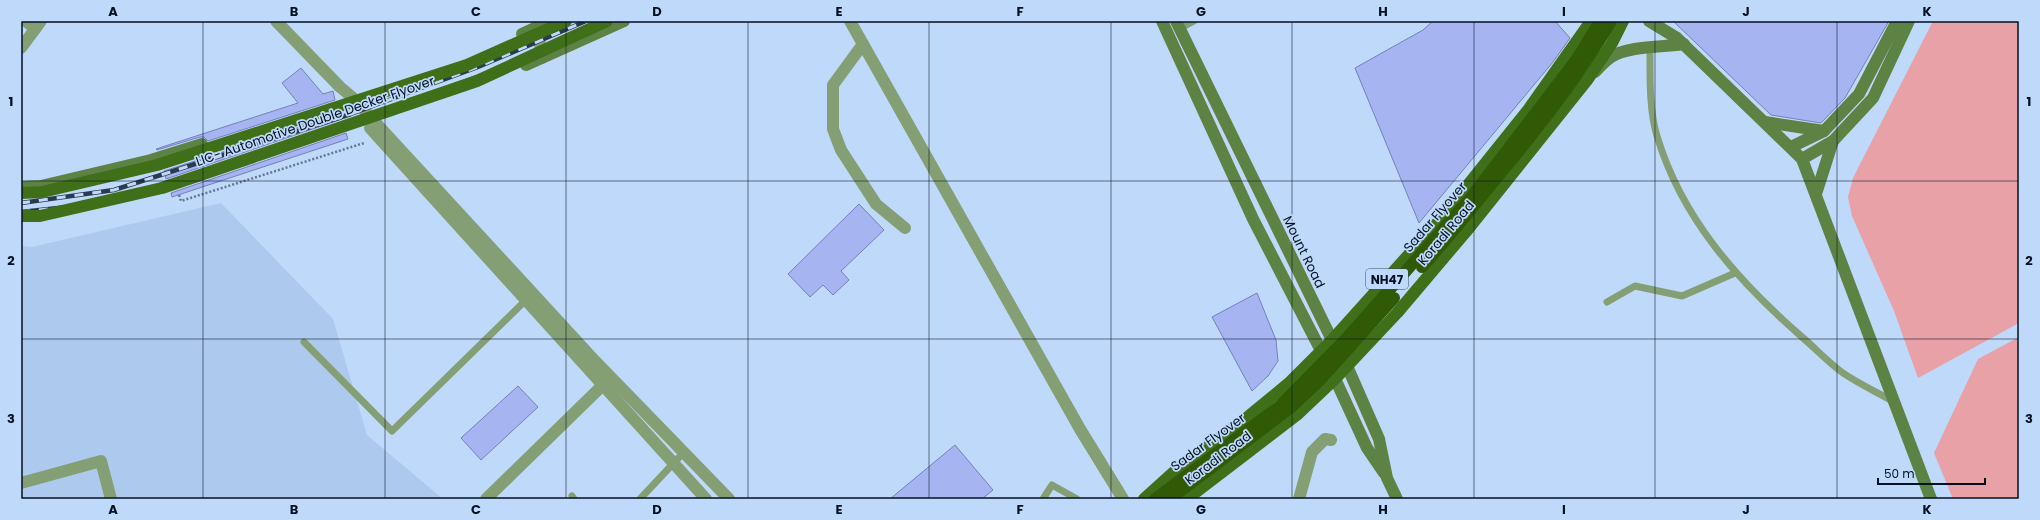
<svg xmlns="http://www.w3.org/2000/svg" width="2040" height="520" font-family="Poppins,sans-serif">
<rect width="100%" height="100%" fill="#bfd9fa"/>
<path fill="#adc9ee" d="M221,203L333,319L367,435L443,499H21V246L32,247Z"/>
<g fill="#e7a1a7">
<path d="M1933,21H2016L2019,26V323L1918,378L1894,311L1852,216L1848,197L1853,178Z"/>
<path d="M2019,337V499H1953L1934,453L1978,359Z"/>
</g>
<g fill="#a6b4f1" stroke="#7480bb">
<path d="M1433,21H1555L1570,38L1553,62L1419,223L1355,68L1423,30Z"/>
<path d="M1673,21H1889L1845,98L1821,123L1771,115Z"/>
<path d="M301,68L323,94L333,91L335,100L208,141L204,137H200L157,150L156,149L298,103L282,83Z"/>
<path d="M340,114L342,119L166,179L164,171Z"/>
<path d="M346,133L348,139L172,197L171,193Z"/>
<path d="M859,204L884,230L841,271L849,280L833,295L823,285L810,297L788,274Z"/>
<path d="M1257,293L1276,340L1278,361L1268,376L1252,391L1212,317Z"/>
<path d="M518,386L538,407L481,460L461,438Z"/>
<path d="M955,445L993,490L982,499H890Z"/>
</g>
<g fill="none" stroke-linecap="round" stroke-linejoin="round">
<path stroke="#637790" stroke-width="2.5" stroke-dasharray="2 2" stroke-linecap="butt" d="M179,195L181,201L364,143L365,144"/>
<g stroke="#859f75" stroke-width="7">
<path d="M1179,29L1194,21"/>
<path d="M1650,48C1650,75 1649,110 1657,136C1682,219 1738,281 1802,337C1816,349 1829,363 1843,373C1859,384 1877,392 1894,402"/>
<path d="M1607,302L1635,286L1682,296L1735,273"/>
<path d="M304,342L392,431L526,300"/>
<path d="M572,496L574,499"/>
<path d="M640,499L684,452"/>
<path d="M1043,499L1052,485L1077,499"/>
</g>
<g stroke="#859f75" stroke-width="12">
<path d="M26,21L35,29"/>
<path d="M276,21L340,87L352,97L595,361L729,499"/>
<path d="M850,21L1080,429L1123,499"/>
<path d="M537,23L542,58"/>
<path d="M863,44L833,85V129L841,150L876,204L905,228"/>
<path d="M21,48L41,21"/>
<path d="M370,128L706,499"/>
<path d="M21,483L101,461L111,499"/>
<path d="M486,499L607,381"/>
<path d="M1299,499L1312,452L1325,439L1331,440"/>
</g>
<g stroke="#5d8344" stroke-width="12">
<path d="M1162,21L1253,219L1331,370L1367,448L1384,473"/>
<path d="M1176,21L1332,340L1347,366L1379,439L1387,478L1397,499"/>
<path d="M1649,21L1677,38L1802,159L1931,499"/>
<path d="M522,34L550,21"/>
<path d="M526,65L624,21"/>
<path d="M1595,72C1600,67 1605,61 1611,57C1627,46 1664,47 1684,44"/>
<path d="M1765,122L1824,131"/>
<path d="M1791,147L1824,131L1859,94L1897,21"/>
<path d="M1802,159L1833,141L1873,98L1909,21"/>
<path d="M21,187L41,186L151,160L202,144"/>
<path d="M1816,194L1833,141"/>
</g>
<g stroke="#406f19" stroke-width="12">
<path d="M1144,499L1175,471L1249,416L1289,383L1332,340L1439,221L1528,110L1591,21"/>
<path d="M1187,499L1298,414L1335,379L1397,313L1469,228L1588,79L1612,43L1623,21"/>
</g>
<g stroke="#2a3b50" stroke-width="4.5">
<g id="rail">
<path d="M21,203L114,190L351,114L478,67L586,21"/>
<path d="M21,212L67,207L117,199L354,122L482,75L606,21"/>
</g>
</g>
<use href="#rail" stroke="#bfd9fa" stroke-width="3" stroke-dasharray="9" stroke-linecap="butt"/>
<g stroke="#406f19" stroke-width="12">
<path d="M21,193L42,192L157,165L467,65L566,21"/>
<path d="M21,216H40L162,188L477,81L607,21"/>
</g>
<g stroke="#305a05" stroke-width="12">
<path d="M1422,267C1454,231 1483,194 1514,157C1549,113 1583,70 1611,21"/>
<path d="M1155,499L1280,406L1346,339L1473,195L1577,59L1600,21"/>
<path d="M1170,499L1290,408L1320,380L1394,298"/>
</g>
</g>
<path fill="none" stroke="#031123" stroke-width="1" stroke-opacity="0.55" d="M203,21V499M385,21V499M566,21V499M748,21V499M929,21V499M1111,21V499M1292,21V499M1474,21V499M1655,21V499M1837,21V499M21,181H2019M21,339H2019"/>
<g text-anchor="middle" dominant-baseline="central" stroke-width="3.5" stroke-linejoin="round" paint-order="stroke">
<rect fill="#bfd9fa" stroke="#3b4d64" stroke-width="1" x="1366" y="269" width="42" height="20" rx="3"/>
<g font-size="12" font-weight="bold" fill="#031123">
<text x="1387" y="279">NH47</text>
</g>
<g font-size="13" fill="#031123" stroke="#bfd9fa">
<text transform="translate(315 121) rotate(-19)">LIC- Automotive Double Decker Flyover</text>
<text transform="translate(1435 217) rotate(-49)">Sadar Flyover</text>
<text transform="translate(1446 233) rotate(-50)">Koradi Road</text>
<text transform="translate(1304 252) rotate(64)">Mount Road</text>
<text transform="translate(1208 442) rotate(-36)">Sadar Flyover</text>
<text transform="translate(1218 458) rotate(-37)">Koradi Road</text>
</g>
</g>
<rect width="2040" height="520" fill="none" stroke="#bfd9fa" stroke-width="44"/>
<path d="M1878 478v6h107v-6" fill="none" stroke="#031123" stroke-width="2"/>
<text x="1884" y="478" font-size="12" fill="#031123" stroke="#bfd9fa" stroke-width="3" paint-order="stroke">50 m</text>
<rect x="22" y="22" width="1996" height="476" fill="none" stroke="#031123" stroke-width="1.5"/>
<g font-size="13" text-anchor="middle" font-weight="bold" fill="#031123">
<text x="113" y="16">A</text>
<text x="294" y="16">B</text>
<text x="476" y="16">C</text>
<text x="657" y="16">D</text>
<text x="839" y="16">E</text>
<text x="1020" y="16">F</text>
<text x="1201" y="16">G</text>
<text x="1383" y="16">H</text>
<text x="1564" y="16">I</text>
<text x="1746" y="16">J</text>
<text x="1927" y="16">K</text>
<text x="11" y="106">1</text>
<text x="2029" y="106">1</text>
<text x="11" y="265">2</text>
<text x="2029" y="265">2</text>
<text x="11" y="423">3</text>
<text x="2029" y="423">3</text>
<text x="113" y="514">A</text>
<text x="294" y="514">B</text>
<text x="476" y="514">C</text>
<text x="657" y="514">D</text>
<text x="839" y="514">E</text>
<text x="1020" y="514">F</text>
<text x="1201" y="514">G</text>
<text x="1383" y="514">H</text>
<text x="1564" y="514">I</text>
<text x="1746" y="514">J</text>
<text x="1927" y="514">K</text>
</g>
</svg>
